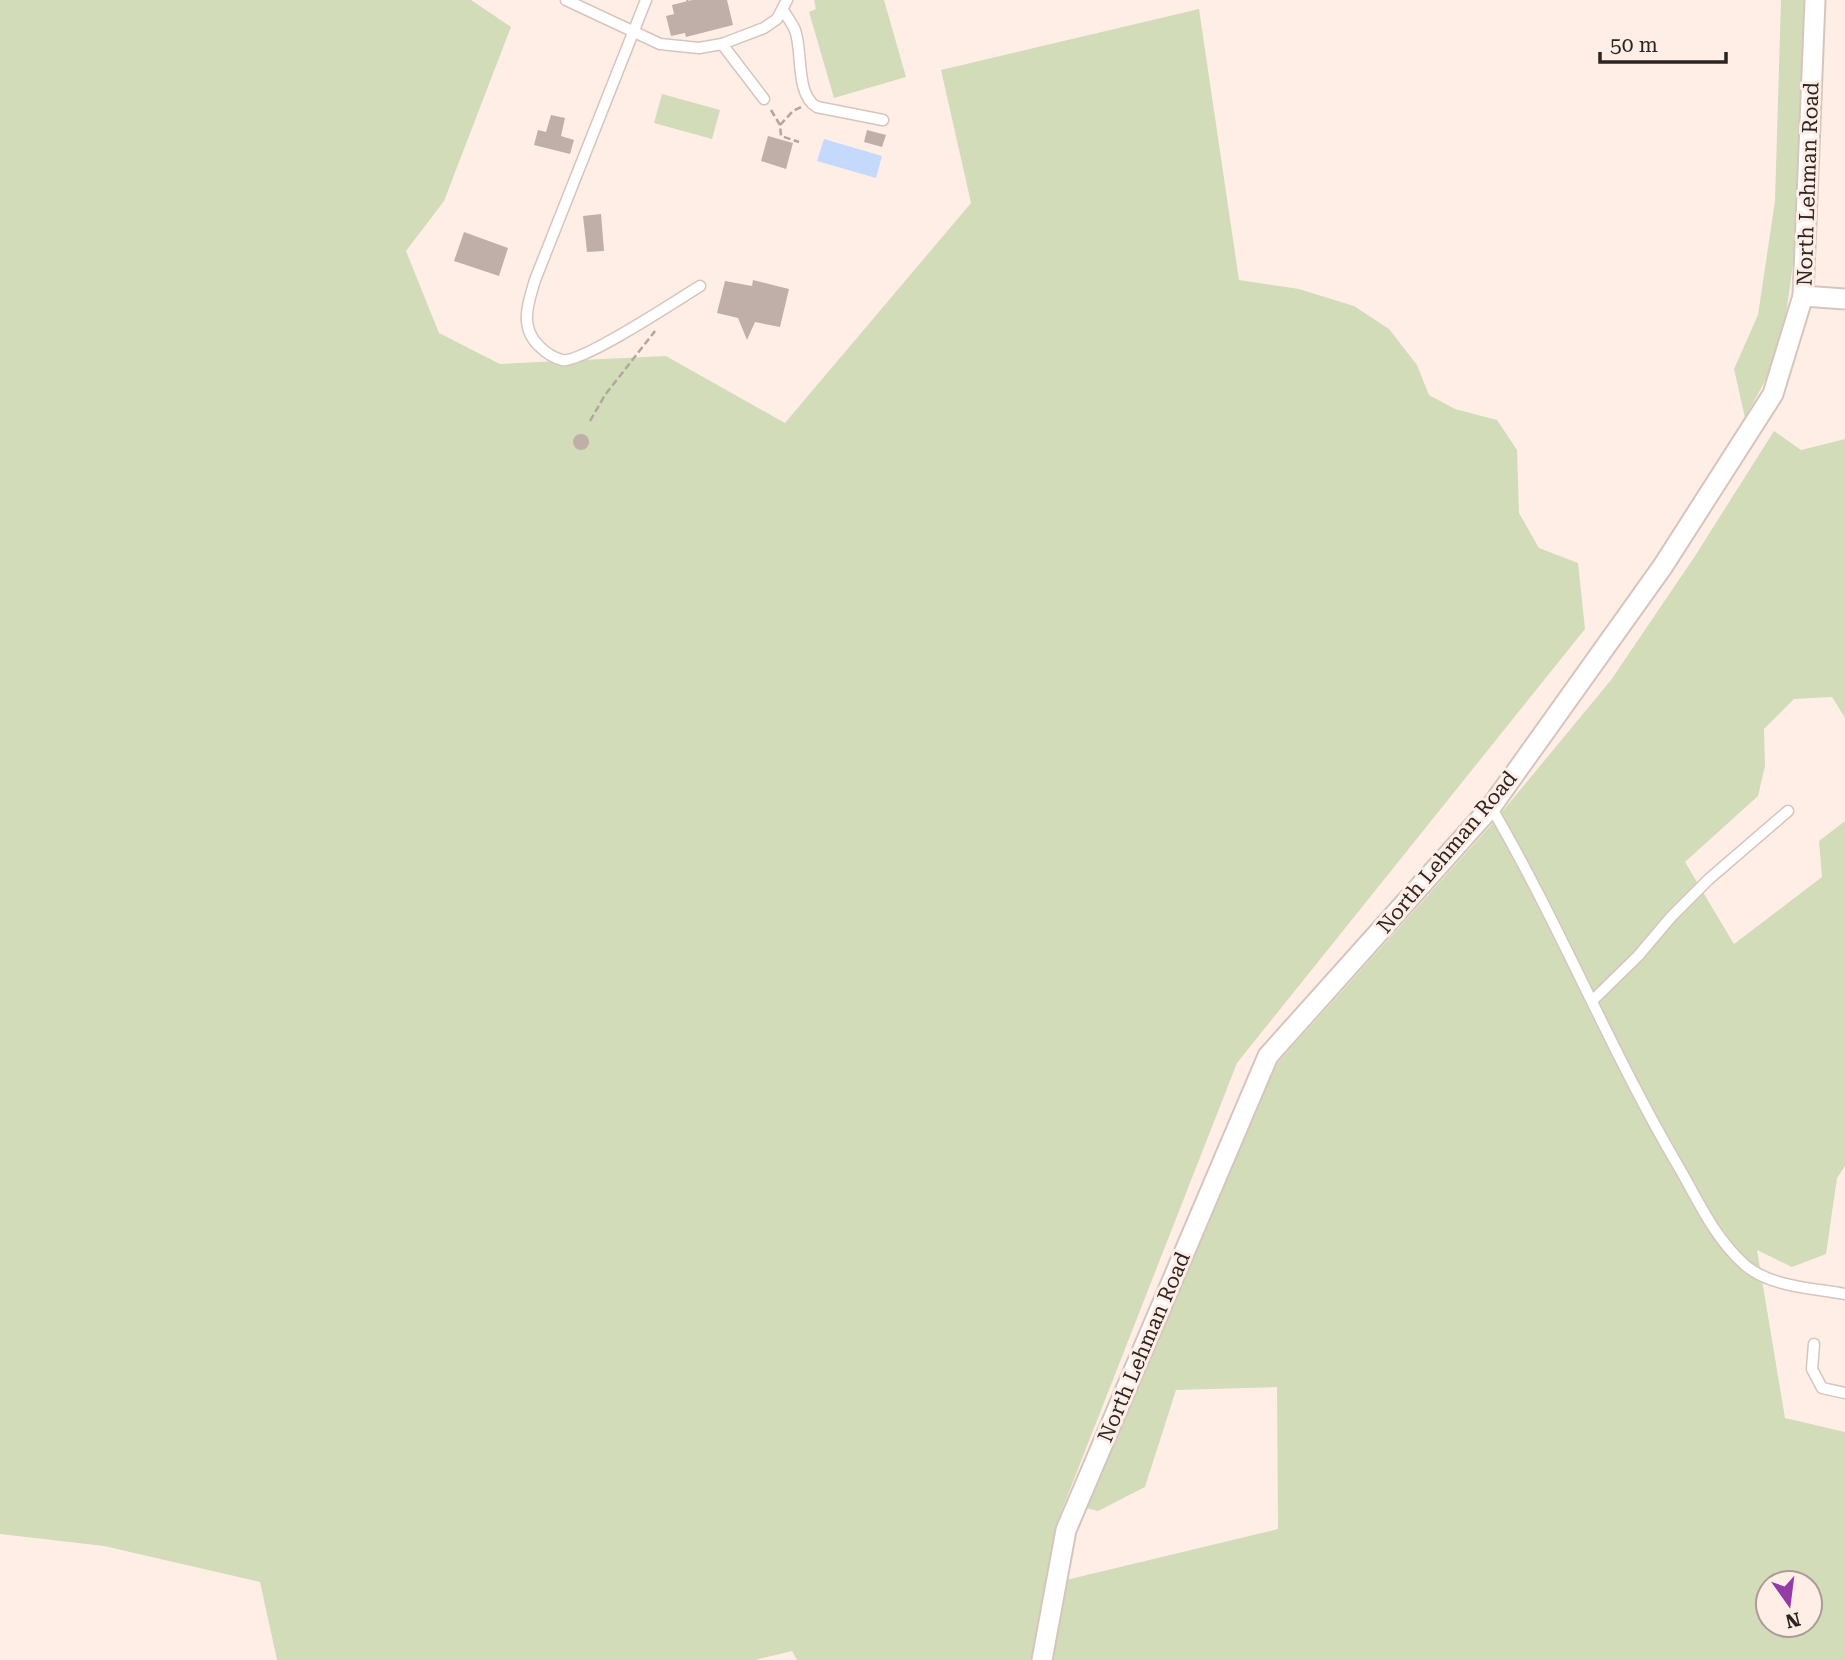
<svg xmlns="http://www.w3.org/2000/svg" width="1845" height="1660" font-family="'Roboto Serif',serif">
<rect width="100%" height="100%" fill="#ffeee6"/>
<g fill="#d2dcb9" fill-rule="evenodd">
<path d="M0,0H471L511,27L444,201L406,251L439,333L500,364L666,356L785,423L971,203L941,70L1199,9L1239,280L1299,289L1354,306L1389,329L1417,365L1429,395L1455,409L1497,420L1517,450L1519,513L1539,548L1578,563L1585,629L1237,1063L1058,1520L1031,1660H797L792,1651L755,1660H277L260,1582L104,1546L0,1534Z"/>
<path d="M814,0H884L906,77L834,98L809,12L816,9Z"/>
<path d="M1781,0H1807L1794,257L1784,329L1766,379L1745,418L1734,369L1758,315L1775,201Z"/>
<path d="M662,94L720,110L712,139L654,123Z"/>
<path d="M1774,431L1801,450L1845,439V718L1832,697L1794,699L1764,729L1765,766L1758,796L1685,862L1734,944L1822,877L1819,841L1845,821V1166L1837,1178L1826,1254L1792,1267L1757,1250L1785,1418L1845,1432V1660H1051L1062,1581L1278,1529L1277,1387L1176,1390L1145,1487L1098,1511L1082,1507L1264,1078L1492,824L1611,680L1695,556ZM1768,1583H1810V1625H1768Z"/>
</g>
<path fill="#c4d9fc" d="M824,139L882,156L876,178L817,161Z"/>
<g fill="#c0aea9">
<path d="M692,0H727L733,25L686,37L685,33L671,36L666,16L674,14L672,5Z"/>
<path d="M551,115L565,118L561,136L574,140L570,154L534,145L538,130L546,132Z"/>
<path d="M867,130L886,135L882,147L864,142Z"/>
<path d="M768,136L793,143L786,169L761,161Z"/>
<path d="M601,214L604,251L587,252L583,216Z"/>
<path d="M464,232L508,248L499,276L454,261Z"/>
<path d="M753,280L789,289L780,327L755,322L747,340L738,318L717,313L725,281L752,286Z"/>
<circle cx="581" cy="442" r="8"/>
</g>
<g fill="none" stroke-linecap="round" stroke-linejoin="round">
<g stroke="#d6c5bd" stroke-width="13">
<g id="lane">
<path d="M566,0L660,44L699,48L722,44L764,28L777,19L787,0"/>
<path d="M646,0L535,280C528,304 519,326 539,346C545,352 554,358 562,360C581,364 679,299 700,286"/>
<path d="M783,10C787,17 792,23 795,30C803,51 795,95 817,107L883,120"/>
<path d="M722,44L764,99"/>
<path d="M1491,807C1559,923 1609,1048 1677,1164C1697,1198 1714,1238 1745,1265C1770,1287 1813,1288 1845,1294"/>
<path d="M1593,1000L1638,956L1671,917L1709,879L1788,811"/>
<path d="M1814,1344L1812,1369L1822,1388L1845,1393"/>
</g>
</g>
<g stroke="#d6c5bd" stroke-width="23">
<g id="street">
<path d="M1803,296L1845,299"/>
<path d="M1042,1660L1066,1530L1268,1056L1491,807L1663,566L1773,394L1803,296L1815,0"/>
</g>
</g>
<g stroke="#b3a59f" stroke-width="2.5" stroke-dasharray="7 3.5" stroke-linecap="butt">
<path d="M687,0L688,1"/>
<path d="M771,110L780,125L781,136L799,142"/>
<path d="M780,125L793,111L801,107"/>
<path d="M590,421L605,395L655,331"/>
</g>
<use href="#lane" stroke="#fff" stroke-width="10"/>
<use href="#street" stroke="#fff" stroke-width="19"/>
</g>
<g text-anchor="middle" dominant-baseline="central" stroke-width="6" stroke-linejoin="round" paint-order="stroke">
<g font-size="21" fill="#2b2422" stroke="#ffeee6">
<text transform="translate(1808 184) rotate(-88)">North Lehman Road</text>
<text transform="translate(1447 852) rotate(-50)">North Lehman Road</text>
<text transform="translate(1144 1347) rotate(-67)">North Lehman Road</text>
</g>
</g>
<g transform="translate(1789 1604) rotate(166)"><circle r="33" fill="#ffeee6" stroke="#aa9d98" stroke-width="2"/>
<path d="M0-5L12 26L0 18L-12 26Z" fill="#953ba7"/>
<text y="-10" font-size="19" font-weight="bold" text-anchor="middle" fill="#2b2422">N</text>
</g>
<path d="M1600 52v10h126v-10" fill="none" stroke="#2b2422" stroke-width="3.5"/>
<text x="1610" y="52" font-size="21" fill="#2b2422" stroke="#ffeee6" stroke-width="5" paint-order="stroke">50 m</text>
</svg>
